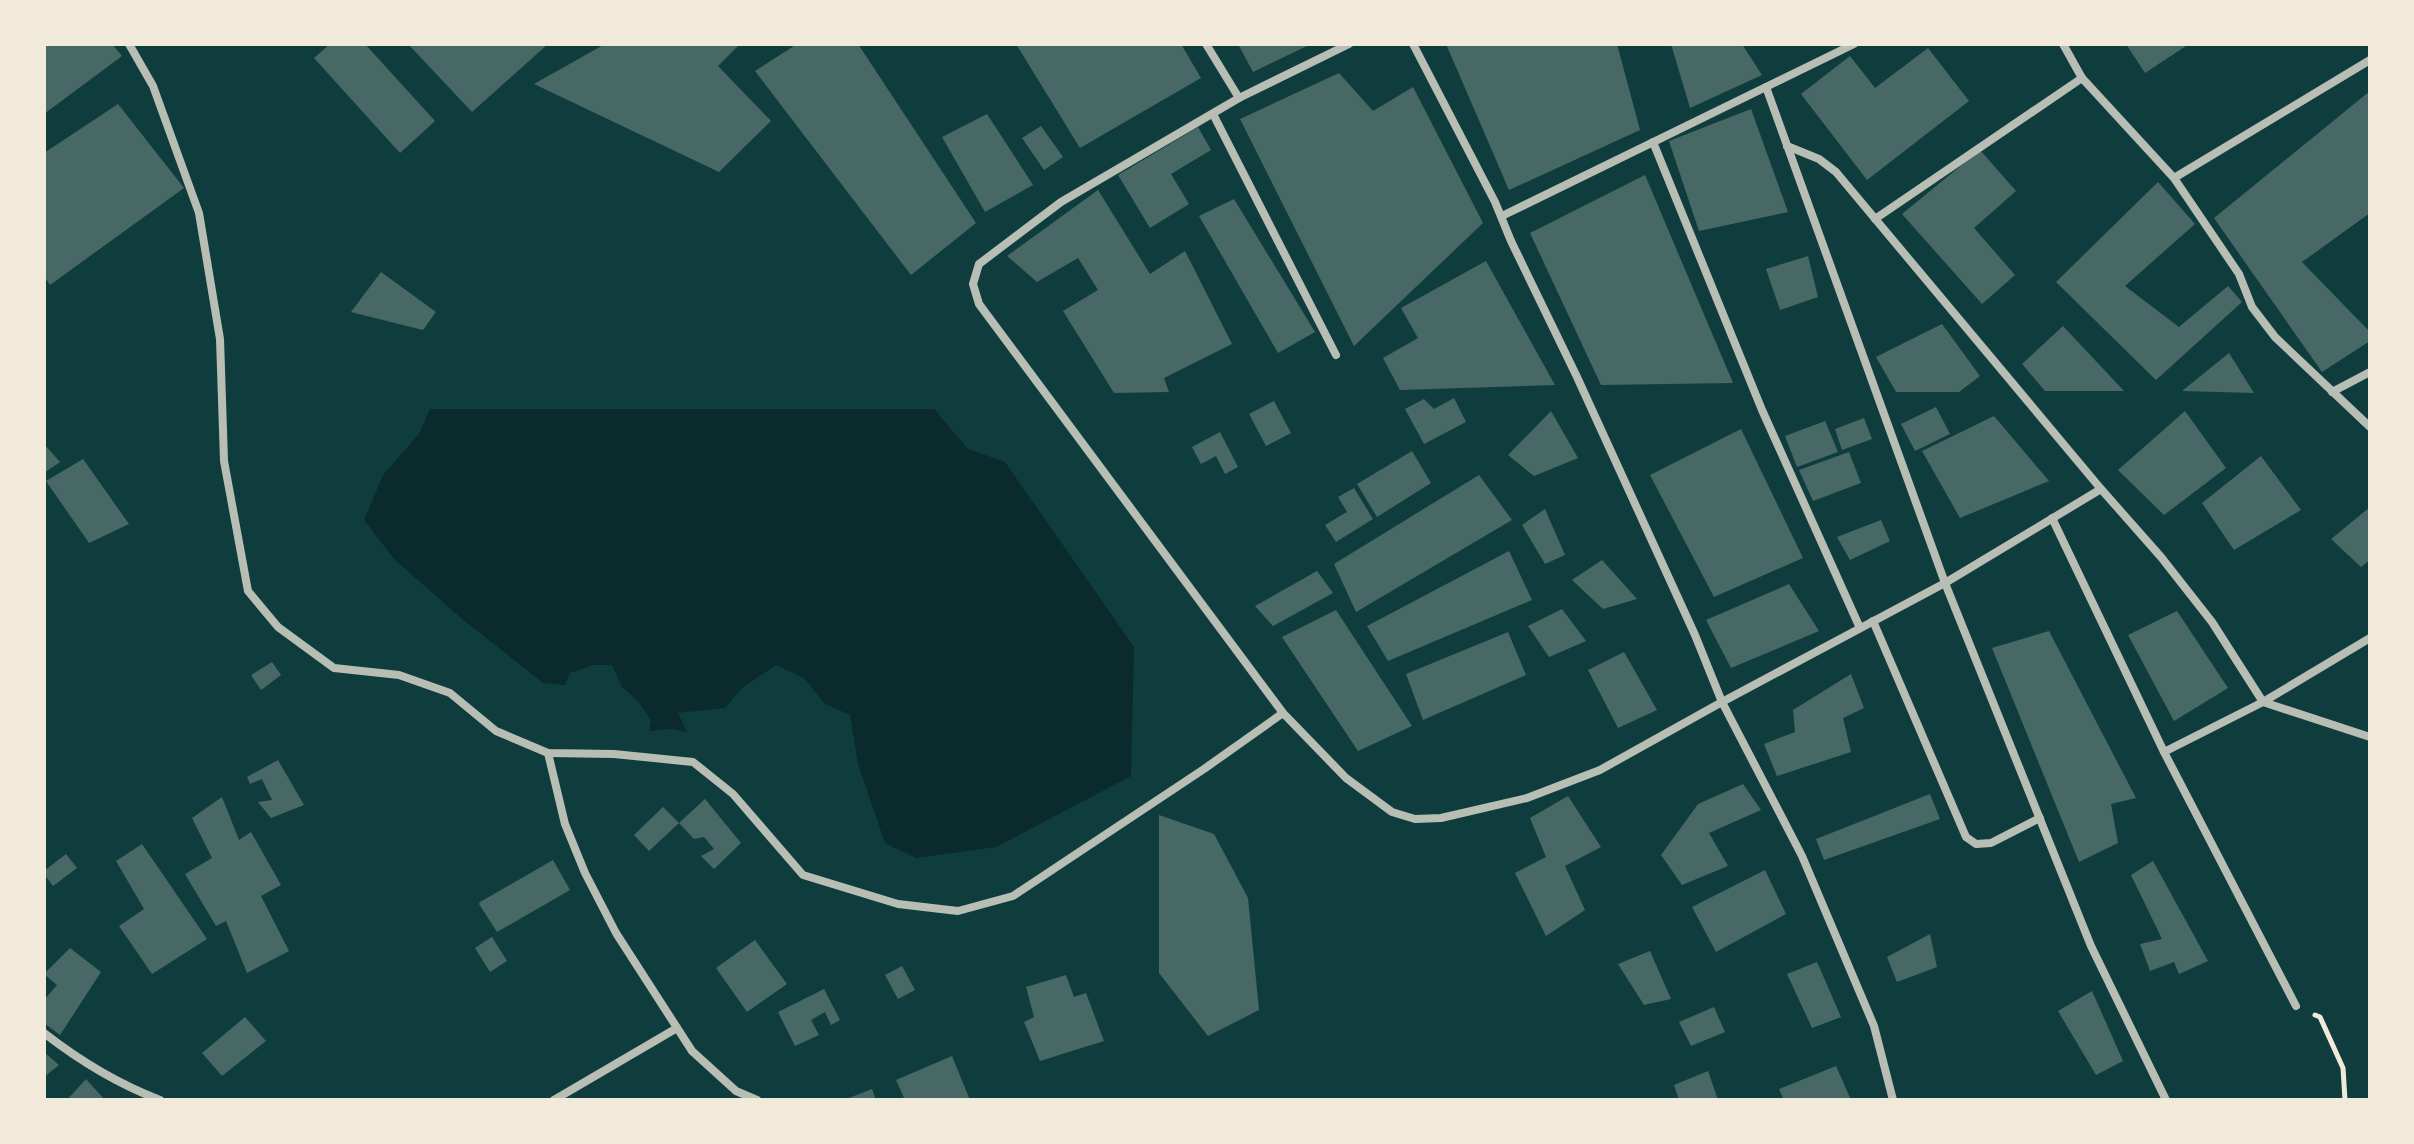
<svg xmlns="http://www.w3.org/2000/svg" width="2414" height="1144" font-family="Commissioner,sans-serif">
<rect width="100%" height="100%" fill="#0f3d3e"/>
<path fill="#0a2a2b" d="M430,409H934L968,449L1005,462L1134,647L1131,776L996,847L916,858L885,843L858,764L850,715L825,704L804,678L776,665L742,688L725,708L678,713L687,732L671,729L649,731L651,720L637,700L622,687L612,665H593L570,673L565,685L543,683L461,618L394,559L364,520L383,475L419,434Z"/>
<g fill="#486865">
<path d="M44,44H112L122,56L44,114Z"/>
<path d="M330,44H365L435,121L400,153L314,58Z"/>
<path d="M408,44H548L472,112Z"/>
<path d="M605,44H740L718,66L771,121L719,172L534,84Z"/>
<path d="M797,44H858L976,223L911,275L755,71Z"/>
<path d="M1016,44H1181L1201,78L1080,148Z"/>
<path d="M1238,44H1311L1253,72Z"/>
<path d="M1446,44H1617L1640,130L1509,190Z"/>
<path d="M1671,44H1742L1762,75L1690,108Z"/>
<path d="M2126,44H2189L2145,73Z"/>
<path d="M1928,48L1969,101L1867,180L1801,94L1850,56L1875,88Z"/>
<path d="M1339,73L1373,111L1413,87L1483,223L1354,346L1240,119Z"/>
<path d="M2370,91V213L2302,262L2370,332V341L2322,372L2214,218Z"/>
<path d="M118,104L184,188L50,285L44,276V153Z"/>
<path d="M1751,109L1788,212L1699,231L1669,141Z"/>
<path d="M987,114L1033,185L985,212L942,137Z"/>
<path d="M1041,126L1063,157L1044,170L1022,138Z"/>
<path d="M1198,127L1211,150L1171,174L1189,204L1150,228L1118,175Z"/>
<path d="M1980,150L2016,191L1974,228L2015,275L1982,304L1902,214Z"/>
<path d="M1645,175L1733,383L1601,385L1530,233Z"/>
<path d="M2158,182L2195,224L2125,286L2179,327L2228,286L2242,302L2156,380L2056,282Z"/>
<path d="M1098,190L1150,274L1185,251L1232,344L1164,378L1169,392L1114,393L1063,311L1098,290L1078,258L1037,282L1007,256Z"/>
<path d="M1234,199L1315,332L1278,353L1199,216Z"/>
<path d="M1808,256L1818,297L1780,310L1766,269Z"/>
<path d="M1486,261L1555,385L1400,390L1383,358L1418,338L1401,308Z"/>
<path d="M381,272L436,312L423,330L351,312Z"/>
<path d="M1942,324L1980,376L1959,392H1896L1876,357Z"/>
<path d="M2063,326L2124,391H2045L2022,364Z"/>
<path d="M2229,353L2254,393L2182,391Z"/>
<path d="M1454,398L1466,422L1424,444L1405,409L1424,399L1434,409Z"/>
<path d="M1274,401L1291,433L1266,446L1249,414Z"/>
<path d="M1936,407L1950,434L1915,451L1901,424Z"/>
<path d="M1551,411L1578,458L1534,476L1508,455Z"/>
<path d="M2185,411L2226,468L2164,515L2118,470Z"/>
<path d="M1994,416L2049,481L1960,518L1922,451Z"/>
<path d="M1864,418L1872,439L1842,450L1835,429Z"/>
<path d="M1825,421L1838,452L1797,467L1785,436Z"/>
<path d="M1741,429L1803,558L1714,597L1650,475Z"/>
<path d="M1220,432L1238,467L1225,474L1216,456L1201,464L1192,447Z"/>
<path d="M44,444L60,462L44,473Z"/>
<path d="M1412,451L1431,483L1377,517L1357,484Z"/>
<path d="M1849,452L1861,483L1813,501L1799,470Z"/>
<path d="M2261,456L2301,510L2234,550L2202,503Z"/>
<path d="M83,459L129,524L89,543L46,481Z"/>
<path d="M1479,475L1512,520L1356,612L1334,564Z"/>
<path d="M1354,488L1373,519L1336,542L1325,525L1347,512L1338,497Z"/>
<path d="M2370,507V560L2361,567L2331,539Z"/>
<path d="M1545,509L1565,555L1545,564L1522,525Z"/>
<path d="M1881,520L1890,541L1850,560L1837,537Z"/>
<path d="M1509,551L1532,600L1388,661L1367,626Z"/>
<path d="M1602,560L1637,599L1603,609L1572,580Z"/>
<path d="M1317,571L1333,593L1273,626L1255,606Z"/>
<path d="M1789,584L1819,631L1731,668L1706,620Z"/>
<path d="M1562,609L1586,641L1549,657L1528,626Z"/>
<path d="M1336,610L1412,726L1358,751L1282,637Z"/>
<path d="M2177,611L2228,688L2174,721L2128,635Z"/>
<path d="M2049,631L2136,798L2111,804L2118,843L2079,862L1992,648Z"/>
<path d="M1508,632L1526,675L1423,720L1406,674Z"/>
<path d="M1624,652L1657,710L1618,728L1588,670Z"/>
<path d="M272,662L281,675L261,690L251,675Z"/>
<path d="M1851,674L1864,708L1843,718L1851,752L1777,776L1764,744L1795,732L1793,710Z"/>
<path d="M278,760L304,805L271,818L258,802L272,800L262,779L250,784L247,777Z"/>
<path d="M1743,784L1761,810L1709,833L1728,866L1682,885L1661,855L1698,804Z"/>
<path d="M1930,794L1940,819L1824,860L1816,839Z"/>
<path d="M1568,796L1601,847L1565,866L1585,910L1546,936L1515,873L1546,857L1530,818Z"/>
<path d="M222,797L239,840L251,832L281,885L261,896L289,951L247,973L226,921L216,926L185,874L212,858L192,818Z"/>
<path d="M705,799L741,843L714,869L701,856L714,849L704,837L694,839L679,823Z"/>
<path d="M663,807L679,823L649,851L634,835Z"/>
<path d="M1159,815L1214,834L1248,898L1259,1010L1208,1036L1159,973Z"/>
<path d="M142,844L207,939L152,974L119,926L144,909L116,861Z"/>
<path d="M66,854L77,868L53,886L44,874V871Z"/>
<path d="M553,860L570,890L497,932L479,904L480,902Z"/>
<path d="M2153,861L2208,961L2179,974L2174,962L2150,971L2140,944L2162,939L2131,875Z"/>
<path d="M1765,870L1786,914L1716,952L1692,907Z"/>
<path d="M1930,934L1937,967L1897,982L1887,957Z"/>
<path d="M492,937L507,961L490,972L475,948Z"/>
<path d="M755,940L787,984L747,1012L716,968Z"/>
<path d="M70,948L101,972L60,1035L44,1023V1000L57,985L44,974Z"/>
<path d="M1650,951L1671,999L1644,1005L1618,964Z"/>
<path d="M1817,962L1841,1017L1812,1028L1787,974Z"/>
<path d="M902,966L915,990L898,999L885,975Z"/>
<path d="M1066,975L1074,997L1086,993L1104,1041L1040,1061L1024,1022L1034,1017L1026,987Z"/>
<path d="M824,989L840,1020L831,1025L825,1012L811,1020L819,1035L795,1046L778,1012Z"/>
<path d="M2092,991L2123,1061L2096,1075L2058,1011Z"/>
<path d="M1714,1007L1725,1032L1691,1046L1679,1022Z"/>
<path d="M245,1017L266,1041L222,1076L202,1053Z"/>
<path d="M44,1052L59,1065L44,1077Z"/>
<path d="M952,1056L970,1100H905L896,1080Z"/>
<path d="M1836,1066L1851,1100H1784L1779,1089Z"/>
<path d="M1708,1071L1718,1100H1679L1674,1085Z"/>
<path d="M86,1079L105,1100H67Z"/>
<path d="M872,1089L876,1100H844Z"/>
</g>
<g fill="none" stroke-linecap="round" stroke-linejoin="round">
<path stroke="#f1e9da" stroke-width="5" d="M2315,1015L2320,1017L2343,1068L2345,1100"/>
<g stroke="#b8beb3" stroke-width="8">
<path d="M129,44L153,86L199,213L220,339L224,461L248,591L278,627L334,668L399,675L450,693L496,731L548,753L614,754L693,762L733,794L803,875L898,904L958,911L1013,896L1204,769L1283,713"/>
<path d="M1206,44L1239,98"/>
<path d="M1349,44L1239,98L1061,202L979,264L973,284L979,304L1283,713L1346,778L1392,812L1415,819L1441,818L1527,798L1600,770L1722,702L1945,583L2101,489"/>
<path d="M1413,44L1495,202L1511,241L1577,377L1695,635L1722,702L1802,856L1874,1026L1893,1100"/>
<path d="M2063,44L2082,78L2174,178L2239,274L2252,307L2275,337L2370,427"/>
<path d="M1766,87L1945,583L2091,946L2166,1100"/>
<path d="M1213,114L1336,355"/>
<path d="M1653,142L1762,410L1860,628"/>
<path d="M1787,146L1819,159L1836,172L2101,489L2161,557L2212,622L2263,702L2370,737"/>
<path d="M2174,178L2370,60"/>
<path d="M1502,216L1854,44"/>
<path d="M1875,219L2082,78"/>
<path d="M2332,392L2370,372"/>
<path d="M2052,518L2164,752L2296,1006"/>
<path d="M1873,621L1966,837L1976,844L1991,843L2040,818"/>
<path d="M2164,752L2263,702L2370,638"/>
<path d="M548,753L565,824L585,873L616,933L692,1051L736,1091L757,1100"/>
<path d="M44,1033C80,1061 118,1084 160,1100"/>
<path d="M554,1100L677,1028"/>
</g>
</g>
<rect width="2414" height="1144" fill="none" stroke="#f1e9da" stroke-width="92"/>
</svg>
